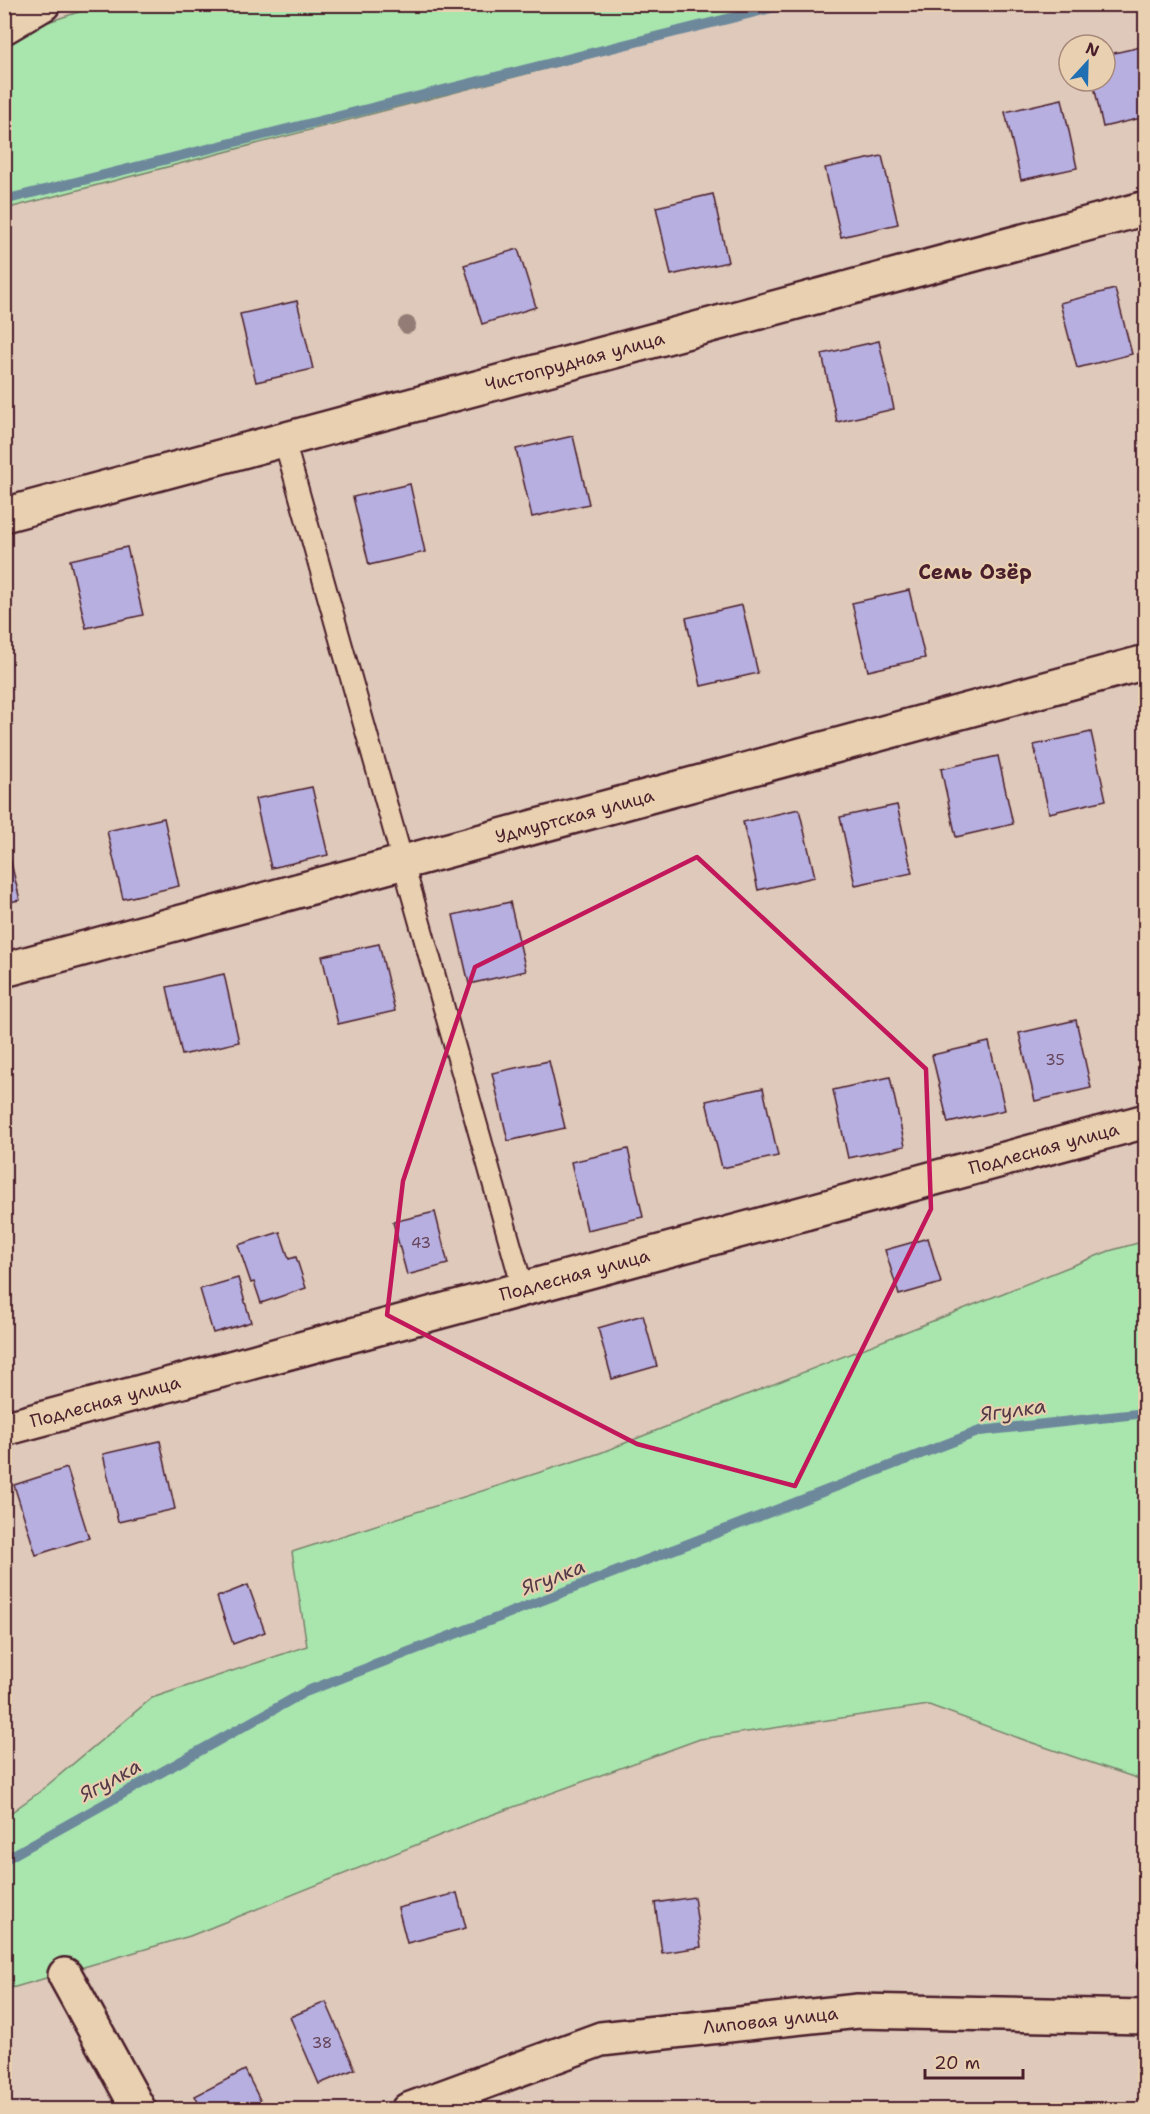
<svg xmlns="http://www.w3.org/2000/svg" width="1150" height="2114" font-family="'Shantell Sans',sans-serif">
<rect width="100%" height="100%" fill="#dec9ba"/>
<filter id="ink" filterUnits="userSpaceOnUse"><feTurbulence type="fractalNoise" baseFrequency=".0167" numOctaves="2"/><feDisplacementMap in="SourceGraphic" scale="12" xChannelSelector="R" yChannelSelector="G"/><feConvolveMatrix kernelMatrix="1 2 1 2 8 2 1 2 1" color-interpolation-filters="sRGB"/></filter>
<g filter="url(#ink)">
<g fill="#a8e6ad" stroke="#79826c" stroke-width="1.5">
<path d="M100,5H792L5,209V36Z"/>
<path d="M1145,1241V1781L1027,1741L929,1705L700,1739L483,1818L190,1936L5,1990V1817L38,1793L152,1698L307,1646L292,1552L600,1453L1109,1251Z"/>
</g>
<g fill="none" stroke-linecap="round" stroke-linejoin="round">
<g stroke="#6d889b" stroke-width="10">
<path d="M4,200L787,4"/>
<path d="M4,1860L305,1692L980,1431L1146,1413"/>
</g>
</g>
<g fill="#b6afe0" stroke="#4a1f2b" stroke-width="1.5">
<path d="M1145,46L1146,117L1103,127L1093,81H1105V55Z"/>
<path d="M1062,99L1077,168L1021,180L1005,112Z"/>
<path d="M882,156L898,224L841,237L825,168Z"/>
<path d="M713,194L728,262L671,275L656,207Z"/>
<path d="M518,249L536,307L482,324L464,265Z"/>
<path d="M1115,289L1132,354L1077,368L1060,303Z"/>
<path d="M297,301L313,369L256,382L240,314Z"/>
<path d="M879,341L894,409L837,422L822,354Z"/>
<path d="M573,436L589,504L532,517L516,449Z"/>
<path d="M410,484L425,552L369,565L353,497Z"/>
<path d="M127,547L143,615L86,628L70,560Z"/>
<path d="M909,590L925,658L868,671L852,603Z"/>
<path d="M742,605L758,673L701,686L686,618Z"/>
<path d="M1091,732L1106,800L1049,813L1034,745Z"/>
<path d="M998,756L1013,824L956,837L941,769Z"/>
<path d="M312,787L328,855L271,868L255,799Z"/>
<path d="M897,805L912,873L855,885L840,817Z"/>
<path d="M799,809L815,877L758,890L743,822Z"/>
<path d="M164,818L179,886L123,899L107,831Z"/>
<path d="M4,833L20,900L4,903Z"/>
<path d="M510,902L526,971L469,984L453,915Z"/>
<path d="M379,944L395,1011L338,1024L322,956Z"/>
<path d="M224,974L239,1042L182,1055L167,987Z"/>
<path d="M1076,1020L1091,1088L1035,1101L1019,1033Z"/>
<path d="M989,1042L1005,1110L948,1123L932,1055Z"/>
<path d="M549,1061L565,1128L508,1141L492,1073Z"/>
<path d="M890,1077L905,1146L848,1158L833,1090Z"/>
<path d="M763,1088L778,1156L722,1168L706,1101Z"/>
<path d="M628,1149L643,1217L587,1230L571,1162Z"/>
<path d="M435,1212L448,1264L407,1275L393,1222Z"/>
<path d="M280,1232L289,1259L296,1257L306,1288L261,1303L254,1282L251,1283L238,1245Z"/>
<path d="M928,1238L941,1283L899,1295L885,1250Z"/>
<path d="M238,1278L251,1322L213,1333L200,1289Z"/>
<path d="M643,1315L657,1366L612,1379L598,1328Z"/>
<path d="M160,1441L175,1509L118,1522L103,1454Z"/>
<path d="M67,1468L89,1538L36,1555L14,1485Z"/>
<path d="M248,1585L265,1632L233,1644L217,1597Z"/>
<path d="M457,1893L466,1928L407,1943L398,1908Z"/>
<path d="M694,1897L701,1947L662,1953L655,1903Z"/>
<path d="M1146,1929V1970L1137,1968Z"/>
<path d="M326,2002L355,2069L319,2084L290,2017Z"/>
<path d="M245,2070L265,2110H202L195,2096Z"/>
</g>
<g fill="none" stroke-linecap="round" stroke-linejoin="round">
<g stroke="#4a1f2b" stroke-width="24">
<path id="lane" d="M284,440L523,1289"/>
</g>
<g stroke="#4a1f2b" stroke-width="38">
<g id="street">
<path d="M4,27L43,4"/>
<path id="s1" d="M4,515L1146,208"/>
<path id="s2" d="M4,970L1146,662"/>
<path id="s3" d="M4,1429L1146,1121"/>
<path d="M65,1975L139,2110"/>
<path id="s4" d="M408,2110L601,2039L858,2011L1146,2017"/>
</g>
</g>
<use href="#lane" stroke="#e8d0b0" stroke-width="20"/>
<use href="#street" stroke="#e8d0b0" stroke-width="33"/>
</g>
<circle fill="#947c76" cx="407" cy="325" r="9"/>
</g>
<path fill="none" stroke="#c2185b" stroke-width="4.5" stroke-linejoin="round" d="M697,857L926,1069L931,1209L795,1486L637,1444L387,1315L403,1181L475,967Z"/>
<g text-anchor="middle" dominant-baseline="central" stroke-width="4.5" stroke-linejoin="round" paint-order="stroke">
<g font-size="15" fill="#654358">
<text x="1055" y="1060">35</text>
<text x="421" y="1243">43</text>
<text x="322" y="2043">38</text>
</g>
<g font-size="18" fill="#4a1f2b" stroke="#e8d0b0">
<text stroke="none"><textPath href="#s1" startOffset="591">Чистопрудная улица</textPath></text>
<text stroke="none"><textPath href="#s2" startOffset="591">Удмуртская улица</textPath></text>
<text stroke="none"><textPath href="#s3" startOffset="1077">Подлесная улица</textPath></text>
<text stroke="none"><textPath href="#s3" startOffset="591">Подлесная улица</textPath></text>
<text stroke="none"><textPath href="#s3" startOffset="105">Подлесная улица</textPath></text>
<text stroke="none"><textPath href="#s4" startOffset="376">Липовая улица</textPath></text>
</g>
<g font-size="20" font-style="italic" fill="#533947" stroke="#e8d0b0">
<text transform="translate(1013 1410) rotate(-8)">Ягулка</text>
<text transform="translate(553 1577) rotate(-21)">Ягулка</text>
<text transform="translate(110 1780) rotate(-29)">Ягулка</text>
</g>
<g font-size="21" font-weight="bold" fill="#4a1f2b" stroke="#e8d0b0">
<text x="975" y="572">Семь Озёр</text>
</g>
</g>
<rect width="1150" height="2114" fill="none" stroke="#e8d0b0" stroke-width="24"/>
<rect x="12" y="12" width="1126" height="2090" fill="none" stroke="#4a1f2b" stroke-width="2" filter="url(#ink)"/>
<g transform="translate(1087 63) rotate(22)"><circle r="28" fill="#e8d0b0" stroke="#a9897b" stroke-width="1.5"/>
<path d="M0-4.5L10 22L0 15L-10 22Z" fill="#1f6fb2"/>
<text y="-9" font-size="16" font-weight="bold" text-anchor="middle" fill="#4a1f2b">N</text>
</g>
<path d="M925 2069v9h98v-9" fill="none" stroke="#4a1f2b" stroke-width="3"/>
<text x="934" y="2069" font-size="18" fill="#4a1f2b" stroke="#e8d0b0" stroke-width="4.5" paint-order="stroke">20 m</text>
</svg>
